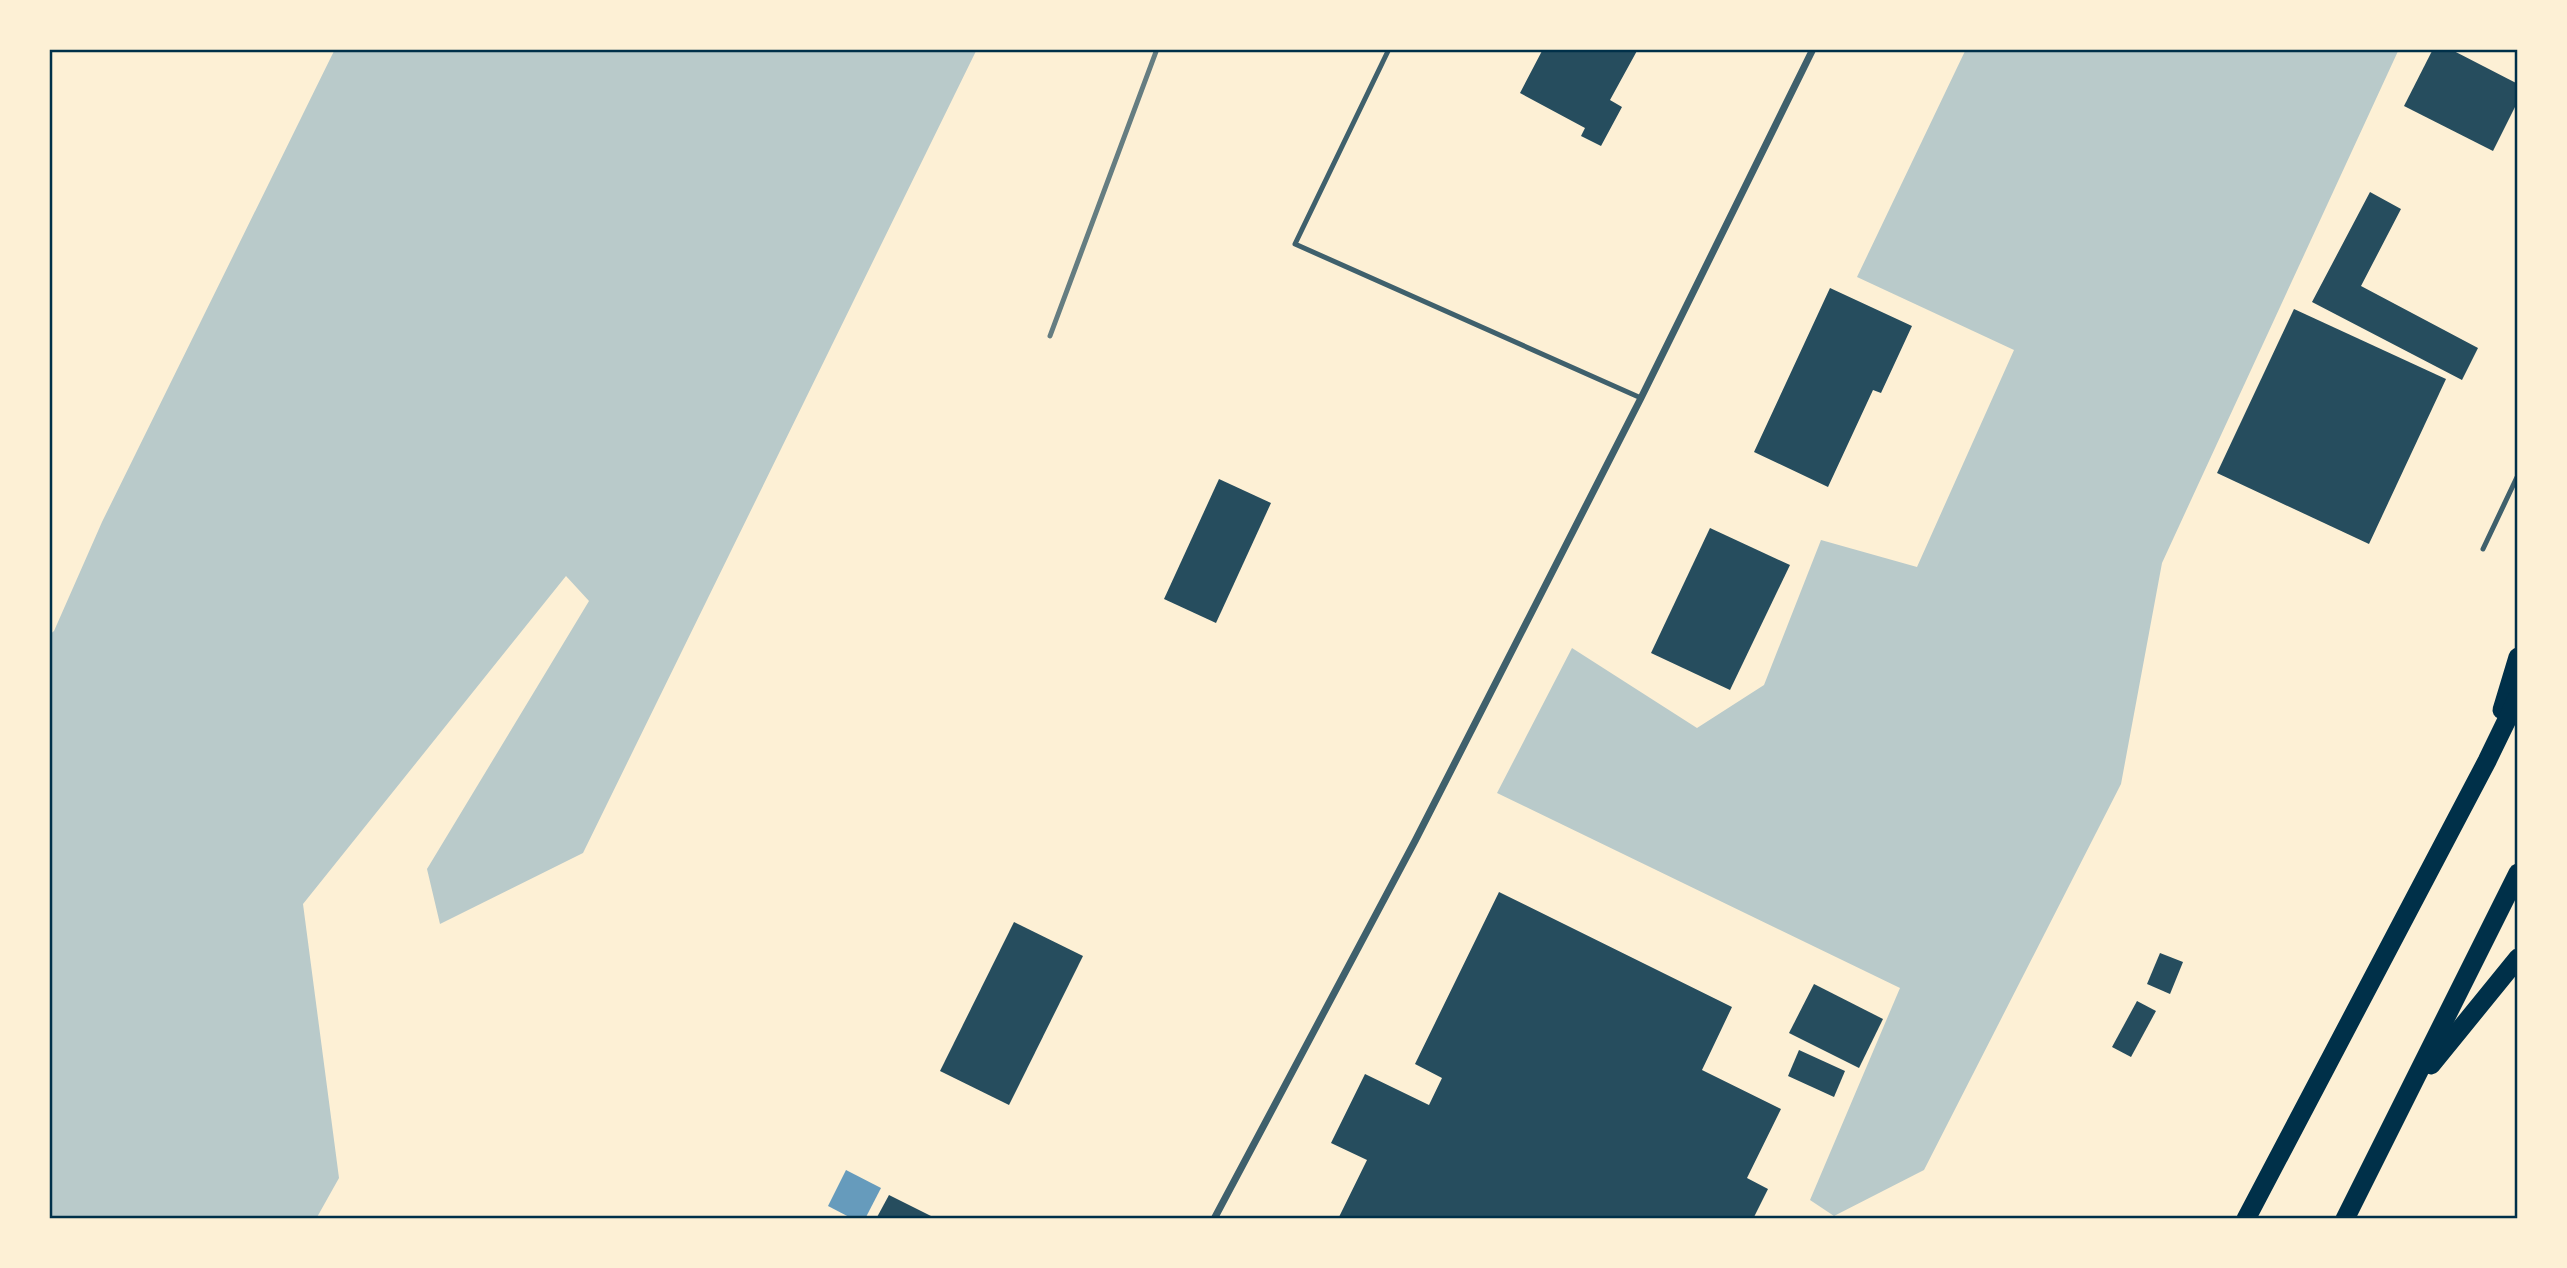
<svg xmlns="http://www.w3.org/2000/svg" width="2567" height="1268" font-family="Figtree,sans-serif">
<rect width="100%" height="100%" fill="#fdf0d5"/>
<g fill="#b9caca">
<path d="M335,49H977L583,853L440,924L427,869L589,601L566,576L303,904L339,1178L316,1219H49V635L54,631L102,522Z"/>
<path d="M1966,49H2399L2162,563L2121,784L1924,1170L1834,1216L1810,1200L1900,988L1497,793L1572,648L1697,728L1764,685L1821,540L1917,567L2014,350L1857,277Z"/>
</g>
<path fill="#669bbc" d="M846,1170L881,1188L865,1219H853L828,1206Z"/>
<g fill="#264d5e">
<path d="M1543,49H1638L1610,100L1622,107L1601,146L1581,136L1585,128L1520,93Z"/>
<path d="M2433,49H2450L2518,84V101L2493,151L2404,106Z"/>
<path d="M2370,192L2401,209L2361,286L2478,348L2462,380L2312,302Z"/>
<path d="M1830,288L1912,326L1881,393L1873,390L1828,487L1754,452Z"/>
<path d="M2294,309L2446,379L2369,544L2217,473Z"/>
<path d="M1219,479L1271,503L1216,623L1164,599Z"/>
<path d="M1710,528L1790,565L1730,690L1651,653Z"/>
<path d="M1499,892L1732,1007L1702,1070L1781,1109L1747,1178L1768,1189L1753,1219H1338L1367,1160L1331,1143L1365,1074L1429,1105L1442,1078L1415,1064Z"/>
<path d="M1014,922L1083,956L1009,1105L940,1071Z"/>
<path d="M2160,953L2183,962L2170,994L2147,984Z"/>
<path d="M1814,984L1883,1019L1859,1068L1789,1033Z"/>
<path d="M2137,1001L2156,1011L2131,1057L2112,1047Z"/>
<path d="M1799,1050L1845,1071L1834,1097L1788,1076Z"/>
<path d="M889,1195L937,1219H876Z"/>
</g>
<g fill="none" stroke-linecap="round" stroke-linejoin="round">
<g stroke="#3f606c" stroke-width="5">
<path d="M1389,49L1295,244L1641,398"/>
<path d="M2483,549L2518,475"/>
</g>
<path stroke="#3f606c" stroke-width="7" d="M1214,1219L1415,841L1641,398L1813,49"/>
<g stroke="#003049" stroke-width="19">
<path d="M2502,710L2518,657"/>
<path d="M2431,1065L2518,958"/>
<path d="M2246,1219L2487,761L2518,697"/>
<path d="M2345,1219L2518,873"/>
</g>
<path stroke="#657d81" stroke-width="5" d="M1050,336L1157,49"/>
</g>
<rect width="2567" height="1268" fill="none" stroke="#fdf0d5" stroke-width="102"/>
<rect x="51" y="51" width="2465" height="1166" fill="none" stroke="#003049" stroke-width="2.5"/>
</svg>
